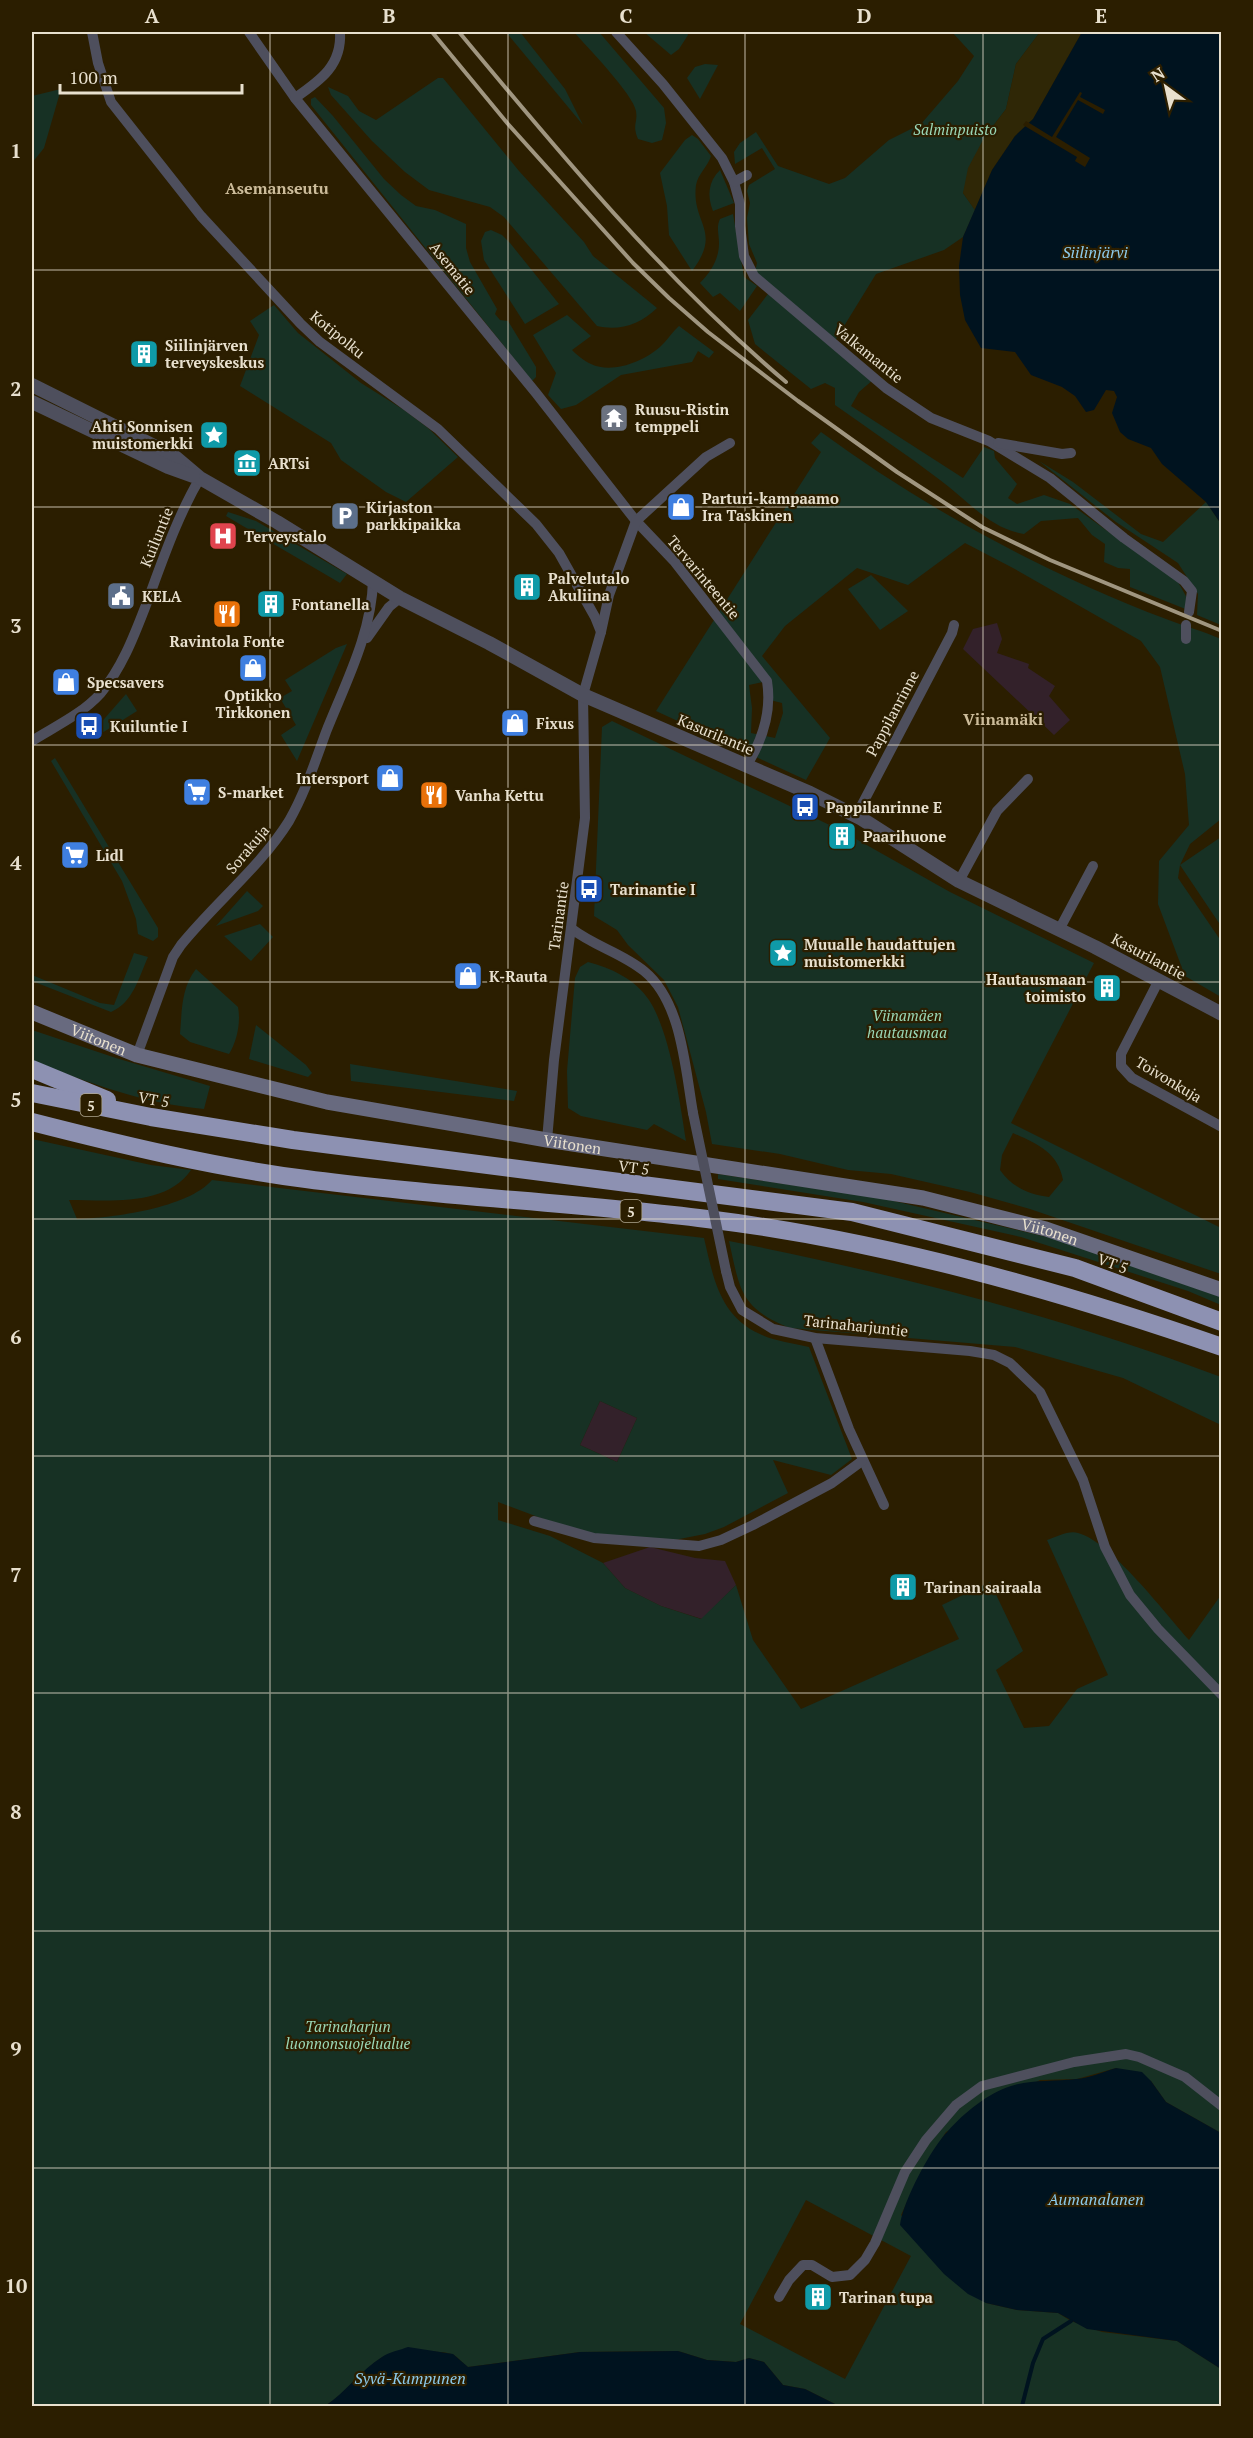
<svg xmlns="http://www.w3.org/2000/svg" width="1253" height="2438" font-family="'PT Serif',serif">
<rect width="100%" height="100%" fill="#2b1e00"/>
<g fill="#33212a">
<path d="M997,623L1002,639L997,653L1029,664L1028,668L1055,686L1049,696L1070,720L1054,735L963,649L973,629Z"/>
<path d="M600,1401L637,1418L617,1462L580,1445Z"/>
<path d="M650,1547L695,1558L725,1561L736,1585L702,1619L661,1606L625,1588L603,1563Z"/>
</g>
<g fill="#173124" fill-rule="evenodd">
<path d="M506,32H520L565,89L583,125Z"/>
<path d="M574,32H599L664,108L666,123L662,140L652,143L638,139C632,124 638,123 636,111C633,94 587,47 574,32Z"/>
<path d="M644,32H687L688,35L679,49L671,55Z"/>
<path d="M952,32H1040L1016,64L1006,109L984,138L963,193L975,210L963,237L944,250L876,274L833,344L874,379L859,392L851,406L963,478L984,447L994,451L995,458L1017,484L1008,498L1017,504L1044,495L1070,504L1178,582L1187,598L1188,610L1130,587V569L1118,568L1104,562L1105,544L1092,535L1078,518L1041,521L1024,534C990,529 966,499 940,480C906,454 870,430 835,405V388L825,383L811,389L755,344L748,320L771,290L754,276L757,263L749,244L747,218L750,203L747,191L749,185L775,169L762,148L735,164L734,152L740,143L756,132L778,166L829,184L845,178L889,140L921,124L958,81L974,56Z"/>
<path d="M705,64L718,65L700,99L687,78L695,67Z"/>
<path d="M438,78H443L519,171L584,242L593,256L657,308C640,325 619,331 597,326L504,217L490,207L429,190L405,172L372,141L331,95L328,87L348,96L359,111L376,120Z"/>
<path d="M61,89L44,148L32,163V96Z"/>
<path d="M315,97L333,116L384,179L401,195L416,206L435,210L466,224V248L470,262L497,309L495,314L500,320L508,321L536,367V377L532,381L311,105V99Z"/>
<path d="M692,135L698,139L711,156C708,166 698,174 696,185C691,224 723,230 692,271L669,235L667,206L660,173L685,140Z"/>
<path d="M720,170L734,203L713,211C707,196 708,182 720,170Z"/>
<path d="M733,214L744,277L757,286L740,311L720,293L713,297L700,283C711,272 719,259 719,243C719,233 716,228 720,219Z"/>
<path d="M491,230L502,235L510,243L559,304L525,324L484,260L481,241L485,232Z"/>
<path d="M274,305L298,333L361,383L404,410L428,428L458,457L406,502L386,492L341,460L331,443L240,386L259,335L250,321Z"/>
<path d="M567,315L591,336L572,350C577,355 584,361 591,364C612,374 643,362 660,347C667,341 672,332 679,326L714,352L709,358L698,351L692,362L621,375L576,405L561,409L548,395L556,373L533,335Z"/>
<path d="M821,432C926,509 1043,572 1166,619C1184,626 1203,631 1221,639V819L1190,844L1180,865L1221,837V926L1180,865L1178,878L1221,941V997L1185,976L1158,904L1159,861L1189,825L1185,774L1160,667L1141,641L1013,568L965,543L908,585L857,568L785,626L762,656L830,738L806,780L656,711L821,452L811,443ZM767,681L770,700L782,703L783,713L775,738L751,733L752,708L749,685Z"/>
<path d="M1039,461L1073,482L1141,534L1163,542L1206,502L1221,524V625L1197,615L1198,594L1178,563L1116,522Z"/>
<path d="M228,512L256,521L347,574L340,583L226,516Z"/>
<path d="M871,575L908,611L880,630L848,589Z"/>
<path d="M347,644L297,761L281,735L296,725L280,698L292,691L285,680L336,648Z"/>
<path d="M126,694L137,711L102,733L98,726Z"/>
<path d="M612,721L840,830L950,892L1094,963L1011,1123L1221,1228V1274L1030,1209L970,1192L891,1174L848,1170L780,1154L712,1144L706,1112L678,1007L664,980L628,945L617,930L594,916L602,727ZM1013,1133C1037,1144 1058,1152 1063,1180L1049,1197C1029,1195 1012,1187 1000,1170L1002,1155Z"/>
<path d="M55,758L158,928V937L153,941L138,934L136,919L122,881L51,761Z"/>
<path d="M247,891L263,906L258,911L216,926Z"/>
<path d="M260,924L273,937L251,961L224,936Z"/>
<path d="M134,953L148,957C139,977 133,1003 111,1012L32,981V975L100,1003L114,1005Z"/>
<path d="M588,962C611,968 635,979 649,1000C670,1032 680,1102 686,1141L654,1124L647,1130L581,1116L568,1108L567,1071L575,978L580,967Z"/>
<path d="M196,969L238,1007C241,1022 237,1041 229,1054L190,1042L180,1034C182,1011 181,988 196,969Z"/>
<path d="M256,1025L306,1065L312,1073L308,1077L249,1059Z"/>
<path d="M32,1030L116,1058L210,1086L204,1109C145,1104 87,1082 32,1061Z"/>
<path d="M350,1064L517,1091L514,1101L351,1081Z"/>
<path d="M32,1139L151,1165L191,1170C166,1207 109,1200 69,1200L77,1219C112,1218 188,1208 212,1180L704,1238C713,1276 719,1316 760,1334C774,1341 793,1343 809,1347L852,1459L831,1475L773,1460L788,1493L724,1527L705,1534L659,1543L594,1538L498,1502V1520L550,1536L603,1563L625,1588L661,1606L701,1619L736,1585L753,1640L801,1709L959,1639L942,1605L990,1582L1023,1651L996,1670L1024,1728L1049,1726L1077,1689L1108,1675L1047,1540C1056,1537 1069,1530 1078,1533C1110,1541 1165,1613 1189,1640L1221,1595V2133L1166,2102L1151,2081L1116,2068L1077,2079L1040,2080L946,2132L921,2172L901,2215L986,2303L1017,2310L1058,2313L1071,2321L1102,2332L1177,2341L1221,2369V2406H839L805,2389L783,2385L764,2362L749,2358L736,2362L707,2360L678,2351L580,2352L468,2367C463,2364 459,2358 454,2355C444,2349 389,2351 381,2358C360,2372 346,2393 325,2406H32ZM600,1401L637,1418L617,1462L580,1445ZM806,2200L911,2256L845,2379L740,2324Z"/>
<path d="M718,1174L885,1199L1051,1238L1221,1297V1305L1188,1291L1021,1237L863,1202L718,1179Z"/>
<path d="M729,1241C896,1274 1062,1317 1221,1377V1425L1123,1378L1015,1347L790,1328C740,1308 740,1290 729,1241Z"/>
</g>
<path fill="#2f2706" d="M1040,32H1082L1033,119L1015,136L992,170L975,210L963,193L968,168L984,138L1006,109L1016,64Z"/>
<g fill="#00131f">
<path d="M1082,32H1221V524L1206,502L1162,464L1151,448L1128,439L1120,432L1112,413L1117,397L1114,391L1106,390L1094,410L1086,412L1075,396L1062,387L1031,375L1015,352L981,348L965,320L960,295L959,266L963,237L992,170L1015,136L1033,119Z"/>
<path d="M1116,2068L1142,2072L1151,2081L1166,2102L1221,2133V2369L1177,2341L1087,2329L1058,2313L1017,2310L986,2303L968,2294L944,2274L900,2225C903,2201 931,2148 948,2131C964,2113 988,2093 1011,2086C1033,2079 1054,2082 1076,2079C1089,2078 1103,2072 1116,2068Z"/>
<path d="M408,2347L453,2354L468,2367L580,2352L678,2351L707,2360L736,2362L749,2358L764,2362L783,2385L805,2389L839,2406H325C346,2392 360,2371 382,2357C389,2352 400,2350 408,2347Z"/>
</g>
<path fill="#2b1e00" d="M1080,92L1082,93L1080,97L1105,110L1103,114L1078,100L1056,137L1090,158L1085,167L1075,161L1077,157L1023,125L1026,121L1052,137Z"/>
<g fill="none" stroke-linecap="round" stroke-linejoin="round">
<path stroke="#00131f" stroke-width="4" d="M1022,2406L1033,2363L1043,2339L1071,2321"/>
<g stroke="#4e4f5d" stroke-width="10">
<path d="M92,32L98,63L111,102L201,216L300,323L320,342L438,429L536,524L559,553L595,617L601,632"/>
<path d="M249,32L295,98L536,393L636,521L674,561L767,681C772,712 763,739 747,765"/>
<path d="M616,32L663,84L722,158L734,182L740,204V226L744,256L754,276L886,388L931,418L989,441L1050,478L1124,538L1184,581L1192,591L1189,612"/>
<path d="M295,98C321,80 342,65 340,32"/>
<path d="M734,182L747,175"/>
<path d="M998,443L1062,454L1071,453"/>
<path d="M367,638L389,607L400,598"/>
<path d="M1186,639V625"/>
<path d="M32,741C54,727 82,714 100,694C122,668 134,636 146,605C162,562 177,517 200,478"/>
<path d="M856,816L952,633L954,625"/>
<path d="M959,881L997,811L1028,779"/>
<path d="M572,929C594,946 622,953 644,971C682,1002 685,1068 693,1113"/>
<path d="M1059,930L1093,866"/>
<path d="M1159,980L1121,1054V1066L1132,1078L1222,1127"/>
<path d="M137,1055L173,957L181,945C215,903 261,866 289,821C305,793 315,762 326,732C345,684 372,633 373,580"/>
<path d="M547,1140L554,1060L585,818L583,695L601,632L609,595L636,521L706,457L730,443"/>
<path d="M726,1271L730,1287L742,1310L773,1329L815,1338L970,1351L994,1355L1010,1363L1040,1392L1083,1480L1105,1547L1130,1595L1158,1629L1222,1695"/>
<path d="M815,1338L849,1429L884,1505"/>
<path d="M534,1521L594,1538L699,1546L721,1540L753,1525L832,1483L862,1461"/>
<path d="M779,2297L789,2280L803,2265H812L832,2277L850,2275L865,2260L875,2243L905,2172L926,2140L956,2105L982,2086L1074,2062L1126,2054L1139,2057L1185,2077L1222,2106"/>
</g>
<g stroke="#4e4f5d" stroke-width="14">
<path d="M32,385L174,456L200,478L277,522L400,598L489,643L583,695L810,793L862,819L959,881L1095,947L1222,1014"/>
<path d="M32,402L168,467L193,476"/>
</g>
<path stroke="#686a7f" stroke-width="15" id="s1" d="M32,1012L137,1055L327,1102L547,1140L923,1198L1046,1229L1222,1290"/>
<g stroke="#8d91b2" stroke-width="18">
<path d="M32,1069L107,1100"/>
<path d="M32,1093L151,1117L293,1140L852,1212L1075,1268L1222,1322"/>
<path d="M32,1122C122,1145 213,1167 306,1179C439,1197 574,1202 707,1219C884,1241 1054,1289 1222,1347"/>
</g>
<g stroke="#a09680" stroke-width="4">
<path d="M432,32L508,124L633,263L669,298L708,332L798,401L897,472L982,527L1050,560L1222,631"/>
<path d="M459,32C561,155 663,278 786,382"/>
</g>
<path stroke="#4e4f5d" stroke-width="10" d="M693,1113L726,1271"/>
</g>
<path fill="none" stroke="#e8e0ce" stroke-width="1.5" stroke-opacity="0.55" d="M270,32V2406M508,32V2406M745,32V2406M983,32V2406M32,270H1222M32,507H1222M32,745H1222M32,982H1222M32,1219H1222M32,1456H1222M32,1693H1222M32,1931H1222M32,2168H1222"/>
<defs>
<g id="building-square" transform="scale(1.5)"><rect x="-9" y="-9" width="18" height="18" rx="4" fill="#0f9aa8" stroke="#2b1e00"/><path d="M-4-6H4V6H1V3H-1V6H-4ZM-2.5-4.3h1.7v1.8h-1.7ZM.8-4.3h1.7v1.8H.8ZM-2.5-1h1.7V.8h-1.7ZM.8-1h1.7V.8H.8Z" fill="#fff"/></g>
<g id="temple-square" transform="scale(1.5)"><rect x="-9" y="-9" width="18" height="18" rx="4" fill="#6b7280" stroke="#2b1e00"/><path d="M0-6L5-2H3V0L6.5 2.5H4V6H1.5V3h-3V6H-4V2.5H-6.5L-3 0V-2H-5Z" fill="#fff"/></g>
<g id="sight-square" transform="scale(1.5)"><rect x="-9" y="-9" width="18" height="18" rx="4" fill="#0f9aa8" stroke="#2b1e00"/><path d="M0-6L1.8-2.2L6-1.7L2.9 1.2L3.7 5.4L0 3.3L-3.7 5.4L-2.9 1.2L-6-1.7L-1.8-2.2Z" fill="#fff"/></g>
<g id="museum-square" transform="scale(1.5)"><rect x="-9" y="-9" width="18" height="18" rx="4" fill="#0f9aa8" stroke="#2b1e00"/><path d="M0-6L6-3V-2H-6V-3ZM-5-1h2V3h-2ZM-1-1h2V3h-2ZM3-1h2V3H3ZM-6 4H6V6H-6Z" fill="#fff"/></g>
<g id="shop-square" transform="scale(1.5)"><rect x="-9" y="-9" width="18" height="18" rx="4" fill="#3f7fe0" stroke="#2b1e00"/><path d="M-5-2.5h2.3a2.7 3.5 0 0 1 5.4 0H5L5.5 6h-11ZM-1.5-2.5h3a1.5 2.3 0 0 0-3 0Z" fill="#fff"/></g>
<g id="parking-square" transform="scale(1.5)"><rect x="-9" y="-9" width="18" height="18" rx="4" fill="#5c6f8a" stroke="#2b1e00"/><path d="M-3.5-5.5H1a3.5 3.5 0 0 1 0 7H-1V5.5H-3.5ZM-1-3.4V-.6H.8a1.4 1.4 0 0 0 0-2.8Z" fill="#fff"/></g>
<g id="hospital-square" transform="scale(1.5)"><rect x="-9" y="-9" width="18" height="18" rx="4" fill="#e0444e" stroke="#2b1e00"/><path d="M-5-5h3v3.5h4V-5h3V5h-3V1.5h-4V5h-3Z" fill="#fff"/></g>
<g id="civic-square" transform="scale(1.5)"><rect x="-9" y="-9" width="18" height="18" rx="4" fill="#5c6f8a" stroke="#2b1e00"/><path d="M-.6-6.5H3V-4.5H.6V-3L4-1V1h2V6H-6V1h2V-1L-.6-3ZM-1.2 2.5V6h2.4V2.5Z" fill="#fff"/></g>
<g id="restaurant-square" transform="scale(1.5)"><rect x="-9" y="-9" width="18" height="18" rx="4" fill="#e8710a" stroke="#2b1e00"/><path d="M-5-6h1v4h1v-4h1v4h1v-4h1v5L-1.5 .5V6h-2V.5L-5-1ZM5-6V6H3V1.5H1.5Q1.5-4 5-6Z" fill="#fff"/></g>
<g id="bus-square" transform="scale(1.5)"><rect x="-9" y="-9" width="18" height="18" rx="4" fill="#1a4fb4" stroke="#2b1e00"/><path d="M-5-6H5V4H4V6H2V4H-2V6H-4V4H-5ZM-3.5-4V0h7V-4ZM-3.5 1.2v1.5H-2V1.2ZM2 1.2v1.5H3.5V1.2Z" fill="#fff"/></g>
<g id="supermarket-square" transform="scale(1.5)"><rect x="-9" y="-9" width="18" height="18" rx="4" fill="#3f7fe0" stroke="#2b1e00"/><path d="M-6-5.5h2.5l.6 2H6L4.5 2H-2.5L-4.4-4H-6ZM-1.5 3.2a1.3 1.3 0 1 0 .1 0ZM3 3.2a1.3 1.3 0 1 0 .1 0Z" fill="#fff"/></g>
</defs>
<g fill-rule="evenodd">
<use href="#building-square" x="144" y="354"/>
<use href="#temple-square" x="614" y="418"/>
<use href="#sight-square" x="214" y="435"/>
<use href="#museum-square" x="247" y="463"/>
<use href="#shop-square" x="681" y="507"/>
<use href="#parking-square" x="345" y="516"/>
<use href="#hospital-square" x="223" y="536"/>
<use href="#building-square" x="527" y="587"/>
<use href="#civic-square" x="121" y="596"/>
<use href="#building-square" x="271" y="604"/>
<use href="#restaurant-square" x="227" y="614"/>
<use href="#shop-square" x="253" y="668"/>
<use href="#shop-square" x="66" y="682"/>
<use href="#shop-square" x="515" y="723"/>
<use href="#bus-square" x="89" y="726"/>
<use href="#shop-square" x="390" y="778"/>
<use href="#supermarket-square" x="197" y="792"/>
<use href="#restaurant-square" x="434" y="795"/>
<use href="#bus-square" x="805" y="807"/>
<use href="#building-square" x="842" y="836"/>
<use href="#supermarket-square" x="75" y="855"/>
<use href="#bus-square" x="589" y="889"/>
<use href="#sight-square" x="783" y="953"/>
<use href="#shop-square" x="468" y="976"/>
<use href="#building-square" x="1107" y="988"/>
<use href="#building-square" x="903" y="1587"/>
<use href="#building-square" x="818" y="2297"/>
</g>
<g text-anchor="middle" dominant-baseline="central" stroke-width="4.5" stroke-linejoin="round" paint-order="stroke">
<g fill="#2b1e00" stroke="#afa690" stroke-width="1.5">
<rect x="80.5" y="1094" width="21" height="22" rx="4.5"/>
<rect x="620.5" y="1200" width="21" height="22" rx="4.5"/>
</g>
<g font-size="14" font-weight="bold" fill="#e8e0ce">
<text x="91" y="1105">5</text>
<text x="631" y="1211">5</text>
</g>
<g font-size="15" font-style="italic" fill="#9ad8b7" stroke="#2b1e00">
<text x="955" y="129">Salminpuisto</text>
<text x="907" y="1015">Viinamäen<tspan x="907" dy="17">hautausmaa</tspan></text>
<text x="348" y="2026">Tarinaharjun<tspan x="348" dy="17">luonnonsuojelualue</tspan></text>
</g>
<g font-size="15" fill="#e8e0ce" stroke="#2b1e00">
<text transform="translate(453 268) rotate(51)">Asematie</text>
<text transform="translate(338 334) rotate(39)">Kotipolku</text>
<text transform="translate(869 353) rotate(39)">Valkamantie</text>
<text transform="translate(156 537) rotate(-68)">Kuiluntie</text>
<text transform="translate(704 577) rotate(50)">Tervarinteentie</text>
<text transform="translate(892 713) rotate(-62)">Pappilanrinne</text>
<text transform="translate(716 734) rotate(23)">Kasurilantie</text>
<text transform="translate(247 849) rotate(-50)">Sorakuja</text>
<text transform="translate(558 916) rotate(-82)">Tarinantie</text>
<text transform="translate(1149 956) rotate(28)">Kasurilantie</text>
<text stroke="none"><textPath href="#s1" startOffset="72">Viitonen</textPath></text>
<text transform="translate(1169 1079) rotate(31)">Toivonkuja</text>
<text transform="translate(154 1099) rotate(10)">VT 5</text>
<text stroke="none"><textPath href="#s1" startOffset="558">Viitonen</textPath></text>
<text transform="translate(634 1167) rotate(7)">VT 5</text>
<text stroke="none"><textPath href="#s1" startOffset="1044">Viitonen</textPath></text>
<text transform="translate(1113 1263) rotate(20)">VT 5</text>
<text transform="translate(856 1325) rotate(6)">Tarinaharjuntie</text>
</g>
<g font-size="15" font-weight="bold" fill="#e8e0ce" stroke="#2b1e00" text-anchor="start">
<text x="165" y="345">Siilinjärven<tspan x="165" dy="17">terveyskeskus</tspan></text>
<text x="635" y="409">Ruusu-Ristin<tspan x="635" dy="17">temppeli</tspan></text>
<text x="193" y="426" text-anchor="end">Ahti Sonnisen<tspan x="193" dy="17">muistomerkki</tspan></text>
<text x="268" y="463">ARTsi</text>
<text x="702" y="498">Parturi-kampaamo<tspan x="702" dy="17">Ira Taskinen</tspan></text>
<text x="366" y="507">Kirjaston<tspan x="366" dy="17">parkkipaikka</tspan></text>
<text x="244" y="536">Terveystalo</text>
<text x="548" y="578">Palvelutalo<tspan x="548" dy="17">Akuliina</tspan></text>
<text x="142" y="596">KELA</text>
<text x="292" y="604">Fontanella</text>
<text x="227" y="641" text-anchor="middle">Ravintola Fonte</text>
<text x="87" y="682">Specsavers</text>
<text x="253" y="695" text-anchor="middle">Optikko<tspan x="253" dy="17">Tirkkonen</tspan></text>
<text x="536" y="723">Fixus</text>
<text x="110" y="726">Kuiluntie I</text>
<text x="369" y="778" text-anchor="end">Intersport</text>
<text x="218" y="792">S-market</text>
<text x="455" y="795">Vanha Kettu</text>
<text x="826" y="807">Pappilanrinne E</text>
<text x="863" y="836">Paarihuone</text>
<text x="96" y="855">Lidl</text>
<text x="610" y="889">Tarinantie I</text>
<text x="804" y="944">Muualle haudattujen<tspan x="804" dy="17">muistomerkki</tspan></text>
<text x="489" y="976">K-Rauta</text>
<text x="1086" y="979" text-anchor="end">Hautausmaan<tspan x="1086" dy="17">toimisto</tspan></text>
<text x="924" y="1587">Tarinan sairaala</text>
<text x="839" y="2297">Tarinan tupa</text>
</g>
<g font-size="16" font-weight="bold" fill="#ccbc9a" stroke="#2b1e00">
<text x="277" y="188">Asemanseutu</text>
<text x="1003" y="719">Viinamäki</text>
</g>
<g font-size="16" font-style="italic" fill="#8ccbec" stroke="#2b1e00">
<text x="1095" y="252">Siilinjärvi</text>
<text x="1096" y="2199">Aumanalanen</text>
<text x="410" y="2378">Syvä-Kumpunen</text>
</g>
</g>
<rect width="1253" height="2438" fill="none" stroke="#2b1e00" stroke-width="66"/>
<g transform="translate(1166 87) rotate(327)" stroke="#2b1e00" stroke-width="4.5" paint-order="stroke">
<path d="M0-4.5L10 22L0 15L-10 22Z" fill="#e8e0ce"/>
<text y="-9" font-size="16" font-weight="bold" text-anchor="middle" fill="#e8e0ce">N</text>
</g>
<path d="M60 84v9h182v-9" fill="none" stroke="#e8e0ce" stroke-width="3"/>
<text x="69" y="84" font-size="18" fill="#e8e0ce" stroke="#2b1e00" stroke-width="4.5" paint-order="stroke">100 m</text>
<rect x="33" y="33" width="1187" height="2372" fill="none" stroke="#e8e0ce" stroke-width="2"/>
<g font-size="20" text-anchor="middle" font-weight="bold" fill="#e8e0ce">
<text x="152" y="23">A</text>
<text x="389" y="23">B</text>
<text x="626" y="23">C</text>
<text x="864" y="23">D</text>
<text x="1101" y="23">E</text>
<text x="16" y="158">1</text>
<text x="16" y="396">2</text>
<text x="16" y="633">3</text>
<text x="16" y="870">4</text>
<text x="16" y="1107">5</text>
<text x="16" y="1344">6</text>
<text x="16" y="1582">7</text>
<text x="16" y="1819">8</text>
<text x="16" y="2056">9</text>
<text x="16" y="2293">10</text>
</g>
</svg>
